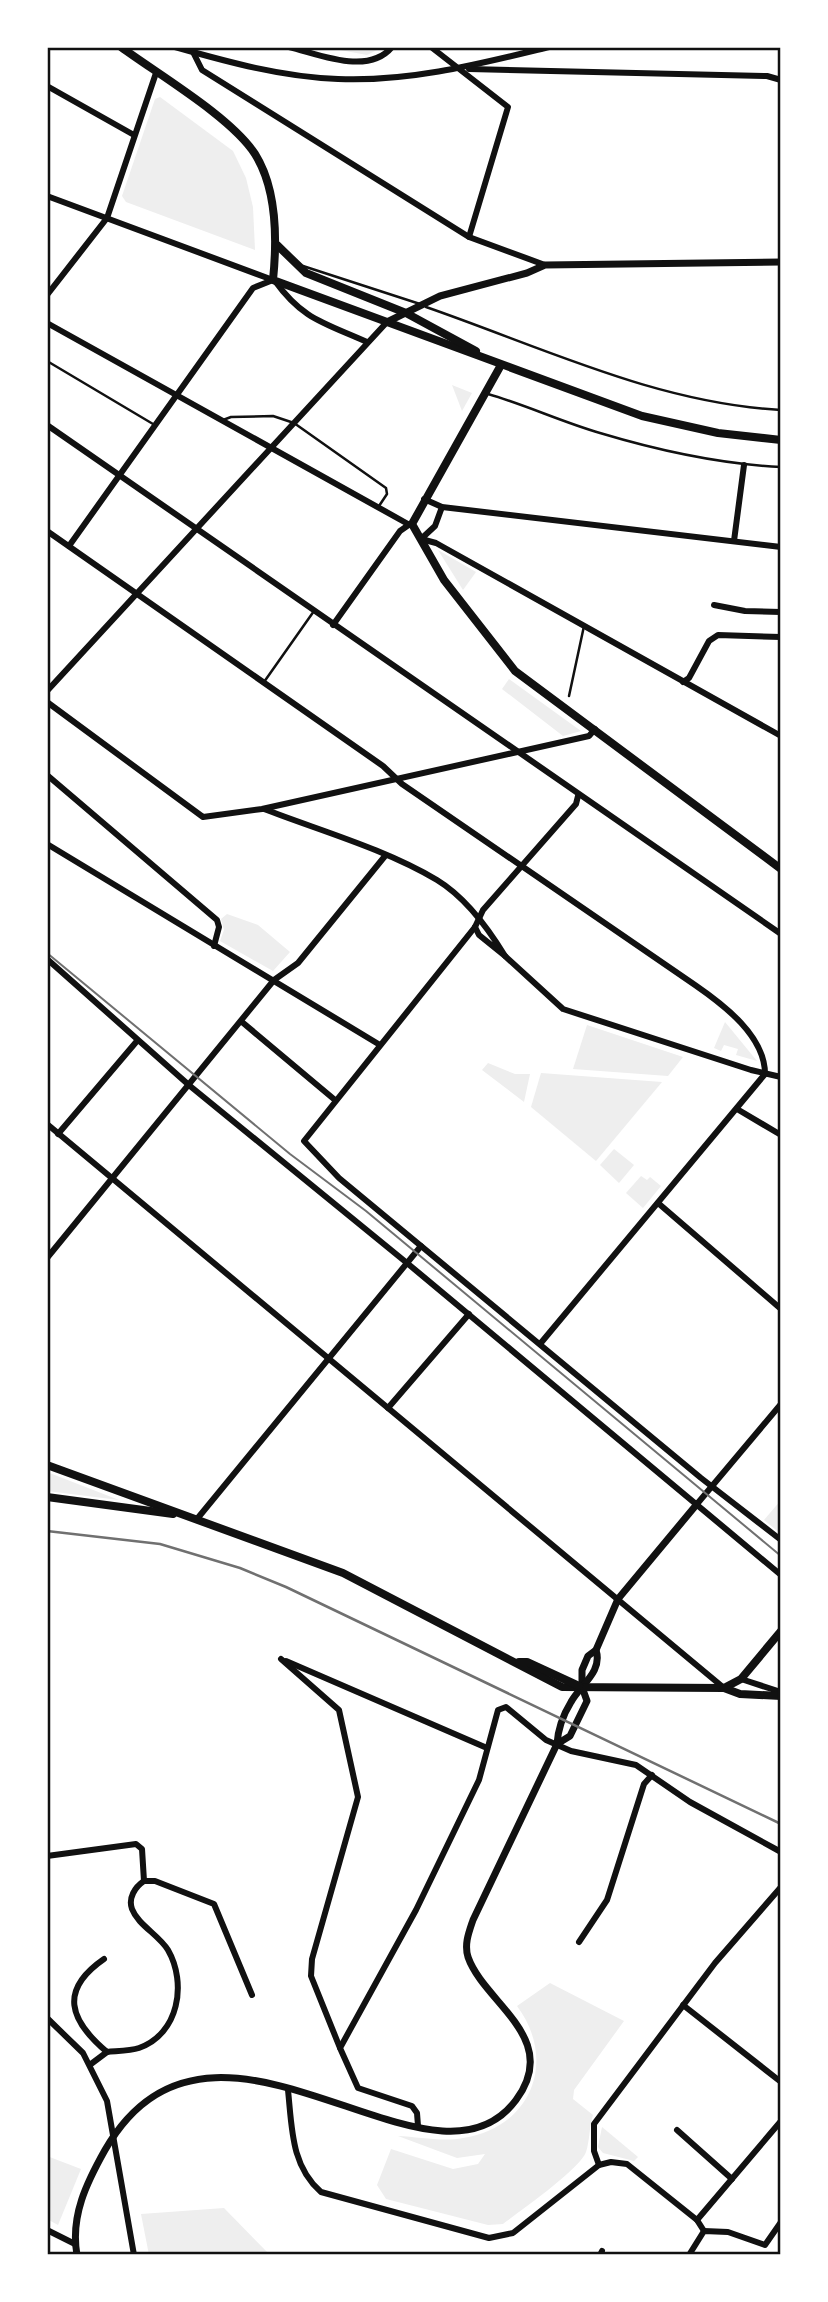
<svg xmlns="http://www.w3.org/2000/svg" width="828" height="2302" font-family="'Nunito Sans',sans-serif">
<rect width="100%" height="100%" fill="#fff"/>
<g fill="#eee">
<path d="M324,47H383L367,55Z"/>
<path d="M160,97L233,151L246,178L253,207L255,250L126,202L122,196L155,99Z"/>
<path d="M452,385L472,393L462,411Z"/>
<path d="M438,550L476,572L463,590Z"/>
<path d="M509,679L581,731L563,736L502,689Z"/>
<path d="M227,914L258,925L290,952L273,971L220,941L224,930L221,919Z"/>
<path d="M725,1022L757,1061L736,1055L738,1049L724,1045L721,1051L714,1048Z"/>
<path d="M587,1025L683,1057L668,1076L573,1069Z"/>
<path d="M488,1063L515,1074H530L524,1102L482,1070Z"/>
<path d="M541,1073L662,1082L596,1161L531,1107Z"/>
<path d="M614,1149L634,1165L619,1183L600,1165Z"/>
<path d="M641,1176L647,1180L650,1177L661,1186L643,1208L626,1193Z"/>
<path d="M47,1472L119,1500L47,1491Z"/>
<path d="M781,1500V1534L764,1520Z"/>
<path d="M550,1983L624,2021L574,2090L573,2099L593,2115C589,2127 590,2140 586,2152C580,2169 520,2211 503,2224L488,2225L386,2199L377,2185L391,2149L453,2169L478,2164L485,2154L457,2158L398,2136C419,2137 443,2142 463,2138C531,2128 558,2061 517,2006Z"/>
<path d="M602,2127L638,2157L634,2161L603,2153L598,2147Z"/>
<path d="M47,2156L81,2169L58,2225L47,2219Z"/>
<path d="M224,2208L270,2255H149L141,2214Z"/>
</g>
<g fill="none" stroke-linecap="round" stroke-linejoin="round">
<g stroke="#111" stroke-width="2.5">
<path d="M303,266L420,304"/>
<path d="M426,307C542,347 656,403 781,410"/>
<path d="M47,361L153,424"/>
<path d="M488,394C526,405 562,422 600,433C660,451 719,464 781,467"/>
<path d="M223,420L231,417L273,416L294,423L386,488L387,494L379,506"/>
<path d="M264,682L314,611"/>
<path d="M569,696L584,626"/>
</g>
<g stroke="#111" stroke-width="6">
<path d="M175,47C228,62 282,77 338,79C410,82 479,64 549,47"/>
<path d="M289,47C319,54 368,76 392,47"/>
<path d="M431,47L508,107L469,237"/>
<path d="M193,52L202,70L469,237L545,265"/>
<path d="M469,69L767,76L781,80"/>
<path d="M47,86L134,135"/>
<path d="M47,196L273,280"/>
<path d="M275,281C303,320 325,323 367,342"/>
<path d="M47,295L107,218L156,73"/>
<path d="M47,323L408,524"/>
<path d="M47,425L781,934"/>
<path d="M424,499L442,507L781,547"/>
<path d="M442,507L435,526L421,539L436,543L781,736"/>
<path d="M47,531L383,766L402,784L695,985C724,1005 765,1036 765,1074L540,1344"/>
<path d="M734,541L744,465"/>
<path d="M69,546L253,288L273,280"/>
<path d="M714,605L745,611L781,612"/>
<path d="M333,625L400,531L410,524"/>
<path d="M683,682L689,678L709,641L718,635L781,637"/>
<path d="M47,691L387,322"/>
<path d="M47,702L203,817L262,809L589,736L595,729"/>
<path d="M47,775L217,920L219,927L214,946"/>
<path d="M578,796L576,804L483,910L475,927L304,1141L339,1178L701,1478L781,1540"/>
<path d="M264,809C321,831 385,849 437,880C465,897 488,928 505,956L479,935L475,927"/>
<path d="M47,844L380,1045"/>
<path d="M505,956L563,1009L751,1070L781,1077"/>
<path d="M47,959L190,1086L407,1263L781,1575"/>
<path d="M242,1022L335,1100"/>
<path d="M737,1109L781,1135"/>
<path d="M47,1124L724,1688"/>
<path d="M58,1134L137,1041"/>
<path d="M658,1203L781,1309"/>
<path d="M47,1258L274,980L298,963L385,856"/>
<path d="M388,1408L469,1314"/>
<path d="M697,1504L781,1404"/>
<path d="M197,1519L421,1246"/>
<path d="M281,1659L339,1710L358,1797L312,1959L311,1976L340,2048"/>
<path d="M286,1661L487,1748"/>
<path d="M741,1679L781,1692"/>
<path d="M47,1856L136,1844L142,1849L144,1881"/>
<path d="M579,1942L607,1900L644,1784L652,1775"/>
<path d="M104,1959C59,1990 69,2020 107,2052C117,2051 130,2051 139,2048C179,2034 187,1983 168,1950C159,1935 138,1925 132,1909C128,1898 135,1887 144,1881H155L214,1904L252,1995"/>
<path d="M683,2005L781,2082"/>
<path d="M47,2018L83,2053L107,2101L134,2255"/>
<path d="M91,2064L107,2052"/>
<path d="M288,2090C292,2128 291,2166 321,2192L489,2238L513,2233L599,2165L611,2162L627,2164L697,2220L704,2231"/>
<path d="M418,2126L417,2113L412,2106L358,2088L340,2048L416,1910L479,1780L498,1710L506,1707L546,1740L571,1751L636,1765L690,1802L781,1852"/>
<path d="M677,2130L732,2179"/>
<path d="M47,2152V2154"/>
<path d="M599,2165L594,2151V2124L715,1963L781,1887"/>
<path d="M697,2220L781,2121"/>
<path d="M47,2230L75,2244"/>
<path d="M600,2255L602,2251"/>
<path d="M689,2255L704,2231L728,2232L765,2245L781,2222"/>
</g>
<g stroke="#111" stroke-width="7">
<path d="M387,322L440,296L527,273L545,265L781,262"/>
<path d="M557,1744L570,1736L587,1701L582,1687V1670L588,1656L596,1650L618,1599L697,1504"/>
<path d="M77,2255C70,2216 87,2182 105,2150C213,1961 431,2215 516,2100C562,2038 484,2003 468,1957C464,1944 469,1932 473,1920L557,1744C558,1729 563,1715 571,1702C580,1685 603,1672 596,1650"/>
</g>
<g stroke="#111" stroke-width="8">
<path d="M121,47C159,75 231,117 255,154C277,189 277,241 273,280L642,416L718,433L781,440"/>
<path d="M277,245L306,273L406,313L476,351"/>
<path d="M501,365L412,524L444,580L515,671L781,869"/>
<path d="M47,1465L343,1573L562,1687L724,1688L741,1679L781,1631"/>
<path d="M47,1497L173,1514"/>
<path d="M519,1662H527L579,1686"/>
<path d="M724,1688L740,1694L781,1696"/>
</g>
<path stroke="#707070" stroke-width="2" d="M47,953L290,1154L366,1211L781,1556"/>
<path stroke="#707070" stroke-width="2.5" d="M47,1531L160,1544L240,1568L286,1587L781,1824"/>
</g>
<rect width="828" height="2302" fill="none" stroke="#ffffff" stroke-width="98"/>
<rect x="49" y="49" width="730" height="2204" fill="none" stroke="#111" stroke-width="2.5"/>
</svg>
